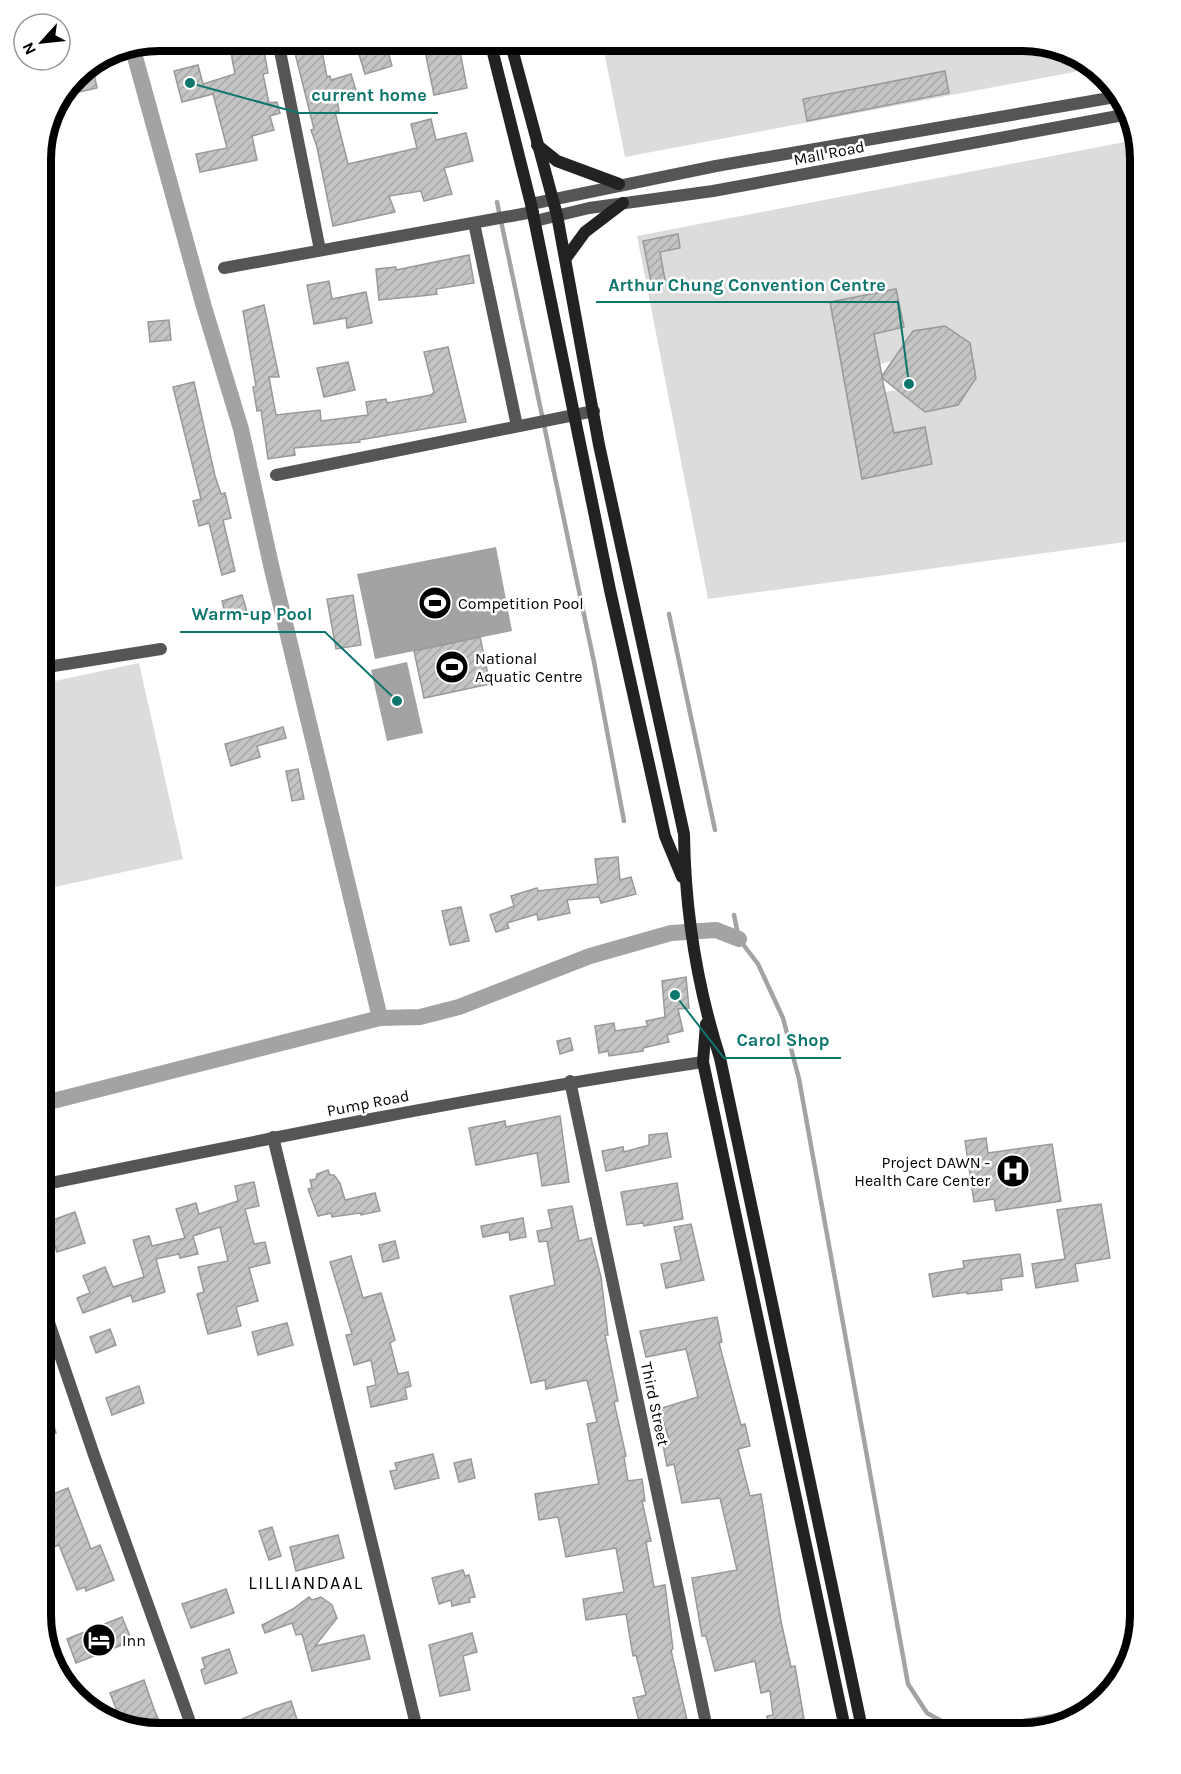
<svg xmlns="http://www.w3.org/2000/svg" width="1181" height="1774" font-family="Karla,sans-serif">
<defs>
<pattern id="building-hatch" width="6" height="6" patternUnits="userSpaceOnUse" patternTransform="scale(1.5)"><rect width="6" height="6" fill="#c4c4c4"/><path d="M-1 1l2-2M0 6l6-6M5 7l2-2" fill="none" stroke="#a7a7a7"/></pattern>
</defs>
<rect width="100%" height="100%" fill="#fff"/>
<g fill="#dcdcdc" fill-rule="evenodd">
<path d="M602,41H789L791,48L827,41H1030L1088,60L1095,68L625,157Z"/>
<path d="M1135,140L1140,159V540L708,599L637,236ZM830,303L904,327L874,334L880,364L892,361L913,331L945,326L970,343L976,378L958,405L925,412L898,390L885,392L894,433L925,427L931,464L862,479Z"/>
<path d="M139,663L183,859L41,890V684Z"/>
</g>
<g fill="#a3a3a3">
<path d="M496,547L512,631L375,659L357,574Z"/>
<path d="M407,662L423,733L387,741L371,670Z"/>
</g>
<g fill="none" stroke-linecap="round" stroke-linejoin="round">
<g stroke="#a3a3a3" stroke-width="4.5">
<path d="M497,202L594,662L624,821"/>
<path d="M669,614L715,830"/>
<path d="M734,915L739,939L758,964L783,1018L799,1079L908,1684L927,1713L952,1727L977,1729L1089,1710"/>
</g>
<g stroke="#a3a3a3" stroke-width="16">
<path d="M132,46L204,307L241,429L271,565L380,1018"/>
<path d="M41,1104L380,1018L420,1017L459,1007L590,956L671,933L716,930L739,939"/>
</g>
</g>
<g fill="url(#building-hatch)" stroke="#999" stroke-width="1.5">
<path d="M292,41H320L327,77L330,76L331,80L351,74L357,94L337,100L339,111L335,112L348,164L417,148L411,124L431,119L436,140L466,133L473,161L444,168L452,194L424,201L421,191L389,196L395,212L333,226L317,147L311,130L314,129Z"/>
<path d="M355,41H385L392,66L365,74Z"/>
<path d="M423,41H458L467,88L434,95Z"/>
<path d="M263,46L268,73L263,74L269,103L277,102L280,113L270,116L274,130L252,136L257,160L200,172L196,154L227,148L213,94L182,102L174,71L198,65L203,84L235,74L231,53Z"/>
<path d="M92,64L97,88L61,96L75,75Z"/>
<path d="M945,71L949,93L807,121L803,99Z"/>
<path d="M678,234L680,248L660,252L666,285L652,287L643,241Z"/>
<path d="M469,255L474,283L436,289L437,294L421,296L379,300L376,269L396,267V270Z"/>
<path d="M329,281L332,299L366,292L372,323L347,328L346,318L314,324L307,285Z"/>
<path d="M896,289L904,327L874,334L882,376L913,331L945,326L970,343L976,378L958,405L925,412L882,378L894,433L925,427L932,464L862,479L830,302Z"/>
<path d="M264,305L279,377H269L276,415L320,410L321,421L368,415L366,402L386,399L387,403L431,395L434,392L424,352L448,347L466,422L359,440L360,442L294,448L295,455L268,459L261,410L257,411L253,387L256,386L243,311Z"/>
<path d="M169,320L171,340L150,342L148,322Z"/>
<path d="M348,362L355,390L324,397L317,368Z"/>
<path d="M194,382L215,476L221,494L225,493L231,518L223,520L235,571L222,575L209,523L199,526L193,501L201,499L173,387Z"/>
<path d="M242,595L248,615L227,621L222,601Z"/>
<path d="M353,595L361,645L336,649L327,599Z"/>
<path d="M480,637L490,684L424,698L414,651Z"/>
<path d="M283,727L286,738L257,746L260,757L231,766L225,744Z"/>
<path d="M298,769L304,799L292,801L286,771Z"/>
<path d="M618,857L620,880L631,877L636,894L601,903L599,897L567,900L570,913L538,920L537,914L507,923L509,928L496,932L490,915L514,906L511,896L537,888L538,891L598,884L595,859Z"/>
<path d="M461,907L469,941L450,945L442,911Z"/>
<path d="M686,977L689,1008L678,1009L683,1031L667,1035L669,1042L643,1048V1051L609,1056L608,1051L599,1053L595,1026L614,1023L615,1031L648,1026L646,1021L665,1017L662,981Z"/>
<path d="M570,1038L573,1050L560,1054L557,1041Z"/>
<path d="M560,1116L569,1182L542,1186L537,1153L476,1165L469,1128L505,1121L506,1127Z"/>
<path d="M667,1133L671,1157L606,1171L602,1151L623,1147L624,1152L649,1145V1135Z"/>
<path d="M986,1138L988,1153L1052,1144L1061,1201L996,1211L994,1199L974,1202L965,1141Z"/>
<path d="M328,1170L330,1175H334L340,1183L345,1200L375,1193L380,1211L361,1215L360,1213L332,1217L331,1213L318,1216L308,1189L312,1188L310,1180L316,1179L317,1174Z"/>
<path d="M254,1182L259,1206L245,1209L254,1244L265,1242L270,1263L249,1268L258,1301L236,1307L241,1326L208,1334L197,1294L204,1292L198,1267L228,1261L220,1227L193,1236L198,1254L180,1258L179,1254L156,1259L165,1292L133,1302L131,1295L83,1313L77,1298L90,1293L83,1276L105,1267L113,1287L144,1277L133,1240L149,1236L152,1246L185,1238L176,1209L196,1203L199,1214L238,1201L235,1186Z"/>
<path d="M677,1183L683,1219L644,1226L643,1223L627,1225L621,1192Z"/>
<path d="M1101,1204L1110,1258L1075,1264L1078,1281L1036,1288L1032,1264L1065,1259L1057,1210Z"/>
<path d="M572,1206L579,1241L591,1238L601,1277L608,1335H605L618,1401L614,1402L626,1456L624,1457L628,1481L642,1479L645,1501H642L651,1541L646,1542L654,1587L665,1585L673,1649L671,1650L690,1733H642L633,1698L646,1695L636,1655L633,1656L626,1614L586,1620L583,1599L624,1592L616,1548L566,1557L558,1517L539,1520L535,1494L599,1484L587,1424L597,1422L587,1380L546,1389L545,1380L531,1383L510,1296L555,1285L547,1241L539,1242L537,1231L552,1228L548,1210Z"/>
<path d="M75,1212L85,1243L57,1252L47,1222Z"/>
<path d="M523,1218L526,1237L510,1240L509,1232L483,1237L481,1226Z"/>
<path d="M691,1224L704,1280L666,1288L661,1264L681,1260L674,1227Z"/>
<path d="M395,1241L399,1258L383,1262L379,1245Z"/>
<path d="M1020,1254L1023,1276L1001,1279L1002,1290L967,1294V1292L933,1297L929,1274L964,1268L963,1261Z"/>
<path d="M351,1256L363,1298L381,1293L395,1340L390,1343L398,1374L408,1372L411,1386L405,1388L407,1399L371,1407L367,1387L376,1385L371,1360L354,1365L346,1335L352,1334L330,1262Z"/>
<path d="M717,1317L722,1342L719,1343L732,1392L741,1425L745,1424L750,1446L738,1449L750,1496L761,1494L781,1621L791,1667L795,1666L805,1725L769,1731L767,1716L773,1715L770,1691L761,1693L755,1661L715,1671L706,1636H702L692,1578L737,1570L720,1498L682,1503L674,1464L667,1466L662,1440L669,1439L659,1409L698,1397L686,1349L646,1357L640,1331Z"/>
<path d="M287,1323L293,1345L258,1355L252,1332Z"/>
<path d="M110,1329L116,1345L96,1353L90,1337Z"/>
<path d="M139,1386L144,1403L112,1415L106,1398Z"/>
<path d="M44,1392L56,1433L41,1437V1393Z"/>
<path d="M433,1454L439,1478L395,1489L390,1471L397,1470L395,1463Z"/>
<path d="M471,1459L475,1478L459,1482L454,1463Z"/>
<path d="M68,1488L91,1549L100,1545L114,1580L86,1591L85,1587L77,1590L59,1545L45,1550L41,1540V1499Z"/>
<path d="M272,1527L281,1556L269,1560L259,1531Z"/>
<path d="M338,1535L344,1558L296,1571L290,1547Z"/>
<path d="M463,1570L465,1576L469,1575L475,1597L469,1598L470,1602L452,1606L451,1600L439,1604L432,1578Z"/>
<path d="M226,1589L234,1613L191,1628L182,1604Z"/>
<path d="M309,1597L312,1600L321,1597L332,1605L337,1618L315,1646L364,1635L370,1659L312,1671L302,1634L296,1635L292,1623L265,1633L262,1625L293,1609Z"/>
<path d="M122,1617L132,1641L76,1663L67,1639Z"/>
<path d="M472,1633L477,1652L463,1656L470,1690L440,1696L429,1645Z"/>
<path d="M229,1649L237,1673L205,1684L201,1670L205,1668L202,1658Z"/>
<path d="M144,1680L154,1709L164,1733H152L122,1724L110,1693Z"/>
<path d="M291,1701L300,1729L284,1733H210L263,1710Z"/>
</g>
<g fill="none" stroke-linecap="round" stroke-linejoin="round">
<g stroke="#555" stroke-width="12">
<path d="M278,41L320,250"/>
<path d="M171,46L198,41"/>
<path d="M531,204L716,166L1121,96"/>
<path d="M535,221L589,208L713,191L1129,114"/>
<path d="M474,223L517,426"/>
<path d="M224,268L533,212"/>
<path d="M276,475L594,411"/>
<path d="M41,668L161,649"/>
<path d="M570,1081L708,1733"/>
<path d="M273,1137L418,1733"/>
<path d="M41,1185C261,1140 481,1095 703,1062"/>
<path d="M41,1299L94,1455L194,1733"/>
</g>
<g stroke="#222" stroke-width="12">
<path d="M490,41L531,204L610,590L665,836L682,877"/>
<path d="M510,41L557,215L599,445L684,834C685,910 697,986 720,1058L863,1733"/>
<path d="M537,145L557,161L619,184"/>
<path d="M566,258L585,232L623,203"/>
<path d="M706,1024L703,1062L846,1733"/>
</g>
</g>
<defs>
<g id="stadium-disc" transform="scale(1.725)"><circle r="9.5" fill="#000" stroke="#fff"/><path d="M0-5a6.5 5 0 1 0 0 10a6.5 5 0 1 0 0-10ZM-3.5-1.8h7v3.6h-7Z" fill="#fff"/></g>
<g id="hospital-disc" transform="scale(1.725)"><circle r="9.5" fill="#000" stroke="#fff"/><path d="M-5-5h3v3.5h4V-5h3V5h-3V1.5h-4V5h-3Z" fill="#fff"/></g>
<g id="hotel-disc" transform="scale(1.725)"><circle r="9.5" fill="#000" stroke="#fff"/><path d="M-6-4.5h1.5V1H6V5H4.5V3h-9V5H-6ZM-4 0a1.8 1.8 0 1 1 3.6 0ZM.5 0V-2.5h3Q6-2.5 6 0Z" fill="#fff"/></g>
</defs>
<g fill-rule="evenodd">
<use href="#stadium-disc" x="435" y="603"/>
<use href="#stadium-disc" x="452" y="667"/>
<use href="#hospital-disc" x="1013" y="1171"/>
<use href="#hotel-disc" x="99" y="1640"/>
</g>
<g text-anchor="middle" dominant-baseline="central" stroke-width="5" stroke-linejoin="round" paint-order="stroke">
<g font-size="16" fill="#000" stroke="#fff">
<text transform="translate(829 153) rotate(-11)">Mall Road</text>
<text transform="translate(368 1103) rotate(-11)">Pump Road</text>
<text transform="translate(655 1404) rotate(78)">Third Street</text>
</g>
<g font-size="16" fill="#000" stroke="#fff" text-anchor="start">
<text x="458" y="603">Competition Pool</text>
<text x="475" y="658">National<tspan x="475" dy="18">Aquatic Centre</tspan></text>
<text x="990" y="1162" text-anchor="end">Project DAWN -<tspan x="990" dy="18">Health Care Center</tspan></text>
<text x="122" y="1640">Inn</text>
</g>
<g font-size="18" letter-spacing="1.5" fill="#000" stroke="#fff">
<text x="306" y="1583">LILLIANDAAL</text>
</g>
</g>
<path d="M0 0H1181V1774H0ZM159 51H1022A108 108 0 0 1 1130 159V1615A108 108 0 0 1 1022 1723H159A108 108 0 0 1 51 1615V159A108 108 0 0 1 159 51Z" fill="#fff" fill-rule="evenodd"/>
<path fill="none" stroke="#000" stroke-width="8" d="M159 51H1022A108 108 0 0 1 1130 159V1615A108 108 0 0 1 1022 1723H159A108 108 0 0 1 51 1615V159A108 108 0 0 1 159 51Z"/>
<path fill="none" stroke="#0f766e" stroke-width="2" d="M190 83L299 113H438M909 384L898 302H596M397 701L325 632H180M675 995L724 1058H841"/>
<g fill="#0f766e" stroke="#fff" stroke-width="2">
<circle cx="190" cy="83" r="6"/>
<circle cx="909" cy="384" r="6"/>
<circle cx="397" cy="701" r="6"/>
<circle cx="675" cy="995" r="6"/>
</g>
<g font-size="18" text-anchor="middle" font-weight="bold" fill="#0f766e" stroke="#fff" stroke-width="5" stroke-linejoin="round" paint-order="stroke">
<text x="369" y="101">current home</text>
<text x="747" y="291">Arthur Chung Convention Centre</text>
<text x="252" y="620">Warm-up Pool</text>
<text x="783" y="1046">Carol Shop</text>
</g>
<g transform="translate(42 42) rotate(243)"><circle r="28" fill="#ffffff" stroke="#999999" stroke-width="1.5"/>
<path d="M0-4.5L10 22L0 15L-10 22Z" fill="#000000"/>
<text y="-9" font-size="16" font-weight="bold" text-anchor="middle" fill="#000000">N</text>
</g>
</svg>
